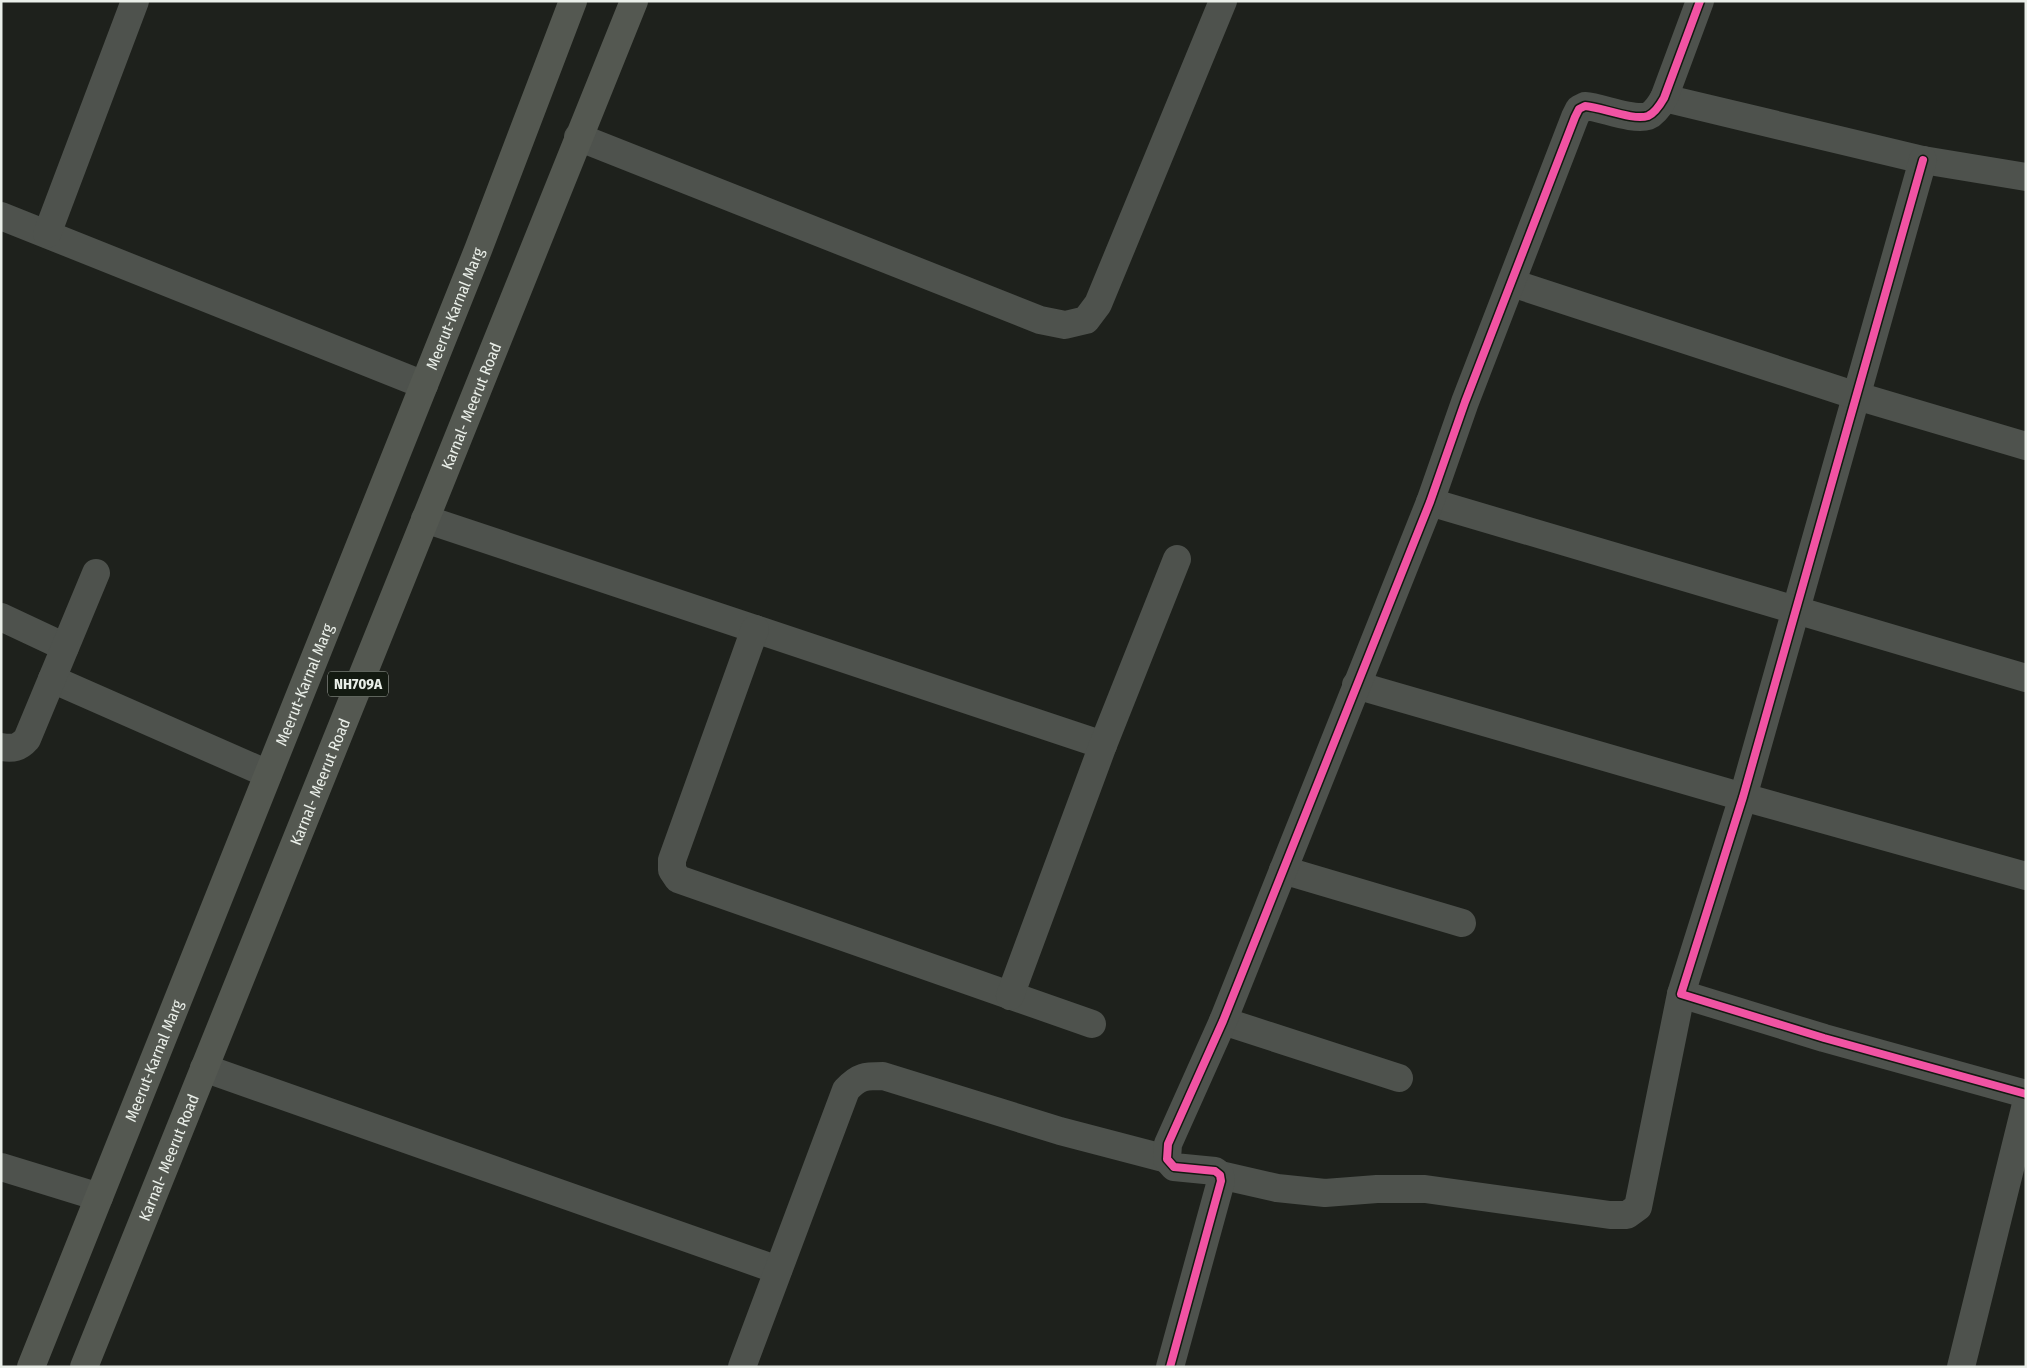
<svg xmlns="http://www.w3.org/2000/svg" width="2027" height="1368" font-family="'Fira Sans Condensed',sans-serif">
<rect width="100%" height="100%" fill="#1e211c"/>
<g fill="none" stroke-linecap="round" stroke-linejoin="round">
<g stroke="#4e524d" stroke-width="28">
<path d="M1664,98L1923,160L2026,177"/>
<path d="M578,137L1040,320L1065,325L1086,320L1098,304L1223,1"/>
<path d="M1923,160L1743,797L1681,994L1824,1038L2026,1094"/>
<path d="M1,216L424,385"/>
<path d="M47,234L135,1"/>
<path d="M1512,283L1857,396L2026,446"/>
<path d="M1430,502L2026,678"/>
<path d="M425,519L1103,745"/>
<path d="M1,617L65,647"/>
<path d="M755,629L672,860V870L678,879L1092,1024"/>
<path d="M52,679L268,774"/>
<path d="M1356,685L1743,797L2026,876"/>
<path d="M1,747C13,749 19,748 27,739L96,573"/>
<path d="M1283,870L1462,923"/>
<path d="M1010,996L1103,745L1177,559"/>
<path d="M1223,1021L1399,1078"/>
<path d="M204,1068L778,1270"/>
<path d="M1,1167L99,1197"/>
<path d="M1220,1175L1277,1188L1325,1193L1377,1189H1425L1610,1215H1627L1638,1207L1681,994"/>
<path d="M742,1367L846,1090C859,1076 865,1076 883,1076L1060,1131L1167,1159"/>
<path d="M1170,1367L1221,1181L1220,1175L1215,1171L1174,1167L1167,1159L1168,1144L1223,1021L1430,502L1465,402L1575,117L1579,109L1585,106C1601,107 1633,121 1648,116C1655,113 1660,105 1664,98L1700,1"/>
<path d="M1961,1367L2026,1104"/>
</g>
<g stroke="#545851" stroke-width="28">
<path id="s1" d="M31,1367L478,250L573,1"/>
<path id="s2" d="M84,1367L634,1"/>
</g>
<g stroke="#131a11" stroke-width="11">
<g id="cycleway">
<path d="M1923,160L1743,797L1681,994L1824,1038L2026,1094"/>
<path d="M1170,1367L1221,1181L1220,1175L1215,1171L1174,1167L1167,1159L1168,1144L1223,1021L1430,502L1465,402L1575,117L1579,109L1585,106C1601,107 1633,121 1648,116C1655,113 1660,105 1664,98L1700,1"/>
</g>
</g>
<use href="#cycleway" stroke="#f153a3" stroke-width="8"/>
</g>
<g text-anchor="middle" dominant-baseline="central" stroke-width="5" stroke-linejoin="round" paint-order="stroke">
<rect fill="#131a11" stroke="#aaafa8" stroke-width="1" x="328" y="671.5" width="60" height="25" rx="4"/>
<g font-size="15" font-weight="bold" fill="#eaefe9">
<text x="358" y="684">NH709A</text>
</g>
<g font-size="16" fill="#eaefe9" stroke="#131a11">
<text stroke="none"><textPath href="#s1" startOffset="1140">Meerut-Karnal Marg</textPath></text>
<text stroke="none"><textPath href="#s2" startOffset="1036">Karnal- Meerut Road</textPath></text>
<text stroke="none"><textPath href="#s1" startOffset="735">Meerut-Karnal Marg</textPath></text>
<text stroke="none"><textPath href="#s2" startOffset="631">Karnal- Meerut Road</textPath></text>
<text stroke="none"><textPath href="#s1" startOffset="330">Meerut-Karnal Marg</textPath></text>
<text stroke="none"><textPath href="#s2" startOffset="226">Karnal- Meerut Road</textPath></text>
</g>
</g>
<rect width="2027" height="1368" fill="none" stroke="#eaefe9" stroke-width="5"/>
</svg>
